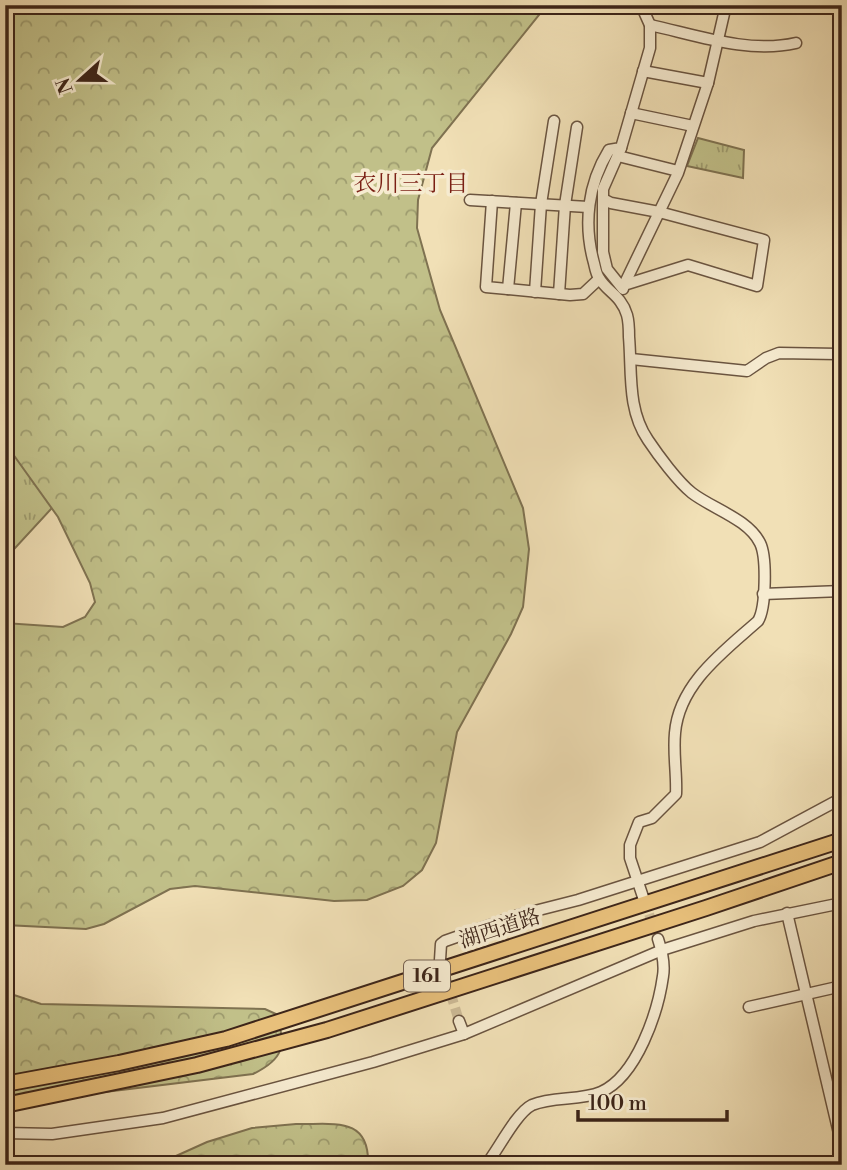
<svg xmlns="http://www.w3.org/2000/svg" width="847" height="1170" font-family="'Libre Bodoni','Noto Serif JP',serif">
<defs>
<pattern id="grass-tufts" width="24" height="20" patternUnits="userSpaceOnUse" patternTransform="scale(1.75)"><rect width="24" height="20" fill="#c1c089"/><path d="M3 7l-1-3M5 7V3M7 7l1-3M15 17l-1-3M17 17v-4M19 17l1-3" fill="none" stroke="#9e9c6f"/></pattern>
<pattern id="forest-crowns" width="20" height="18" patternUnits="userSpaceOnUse" patternTransform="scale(1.75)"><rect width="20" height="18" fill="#c1c089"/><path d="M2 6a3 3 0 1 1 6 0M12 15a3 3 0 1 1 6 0" fill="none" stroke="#9e9c6f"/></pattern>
</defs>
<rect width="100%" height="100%" fill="#f1e0b6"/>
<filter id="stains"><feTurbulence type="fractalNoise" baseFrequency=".00286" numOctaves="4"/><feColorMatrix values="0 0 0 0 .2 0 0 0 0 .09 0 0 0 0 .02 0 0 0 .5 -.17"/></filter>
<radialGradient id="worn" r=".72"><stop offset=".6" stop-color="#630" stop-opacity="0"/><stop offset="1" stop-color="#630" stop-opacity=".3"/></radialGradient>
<g fill="url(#grass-tufts)" stroke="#7f7251" stroke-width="2">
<path d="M698,138L744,150L743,178L687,166Z"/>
<path d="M5,223L97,459L5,559Z"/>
</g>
<g fill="url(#forest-crowns)" stroke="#7f7251" stroke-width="2">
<path d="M5,5H547L432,148L418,200L417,228L440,310L523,508L529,549L523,607L511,634L457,732L436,843L422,870L403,886L367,900L334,901L195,886L170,889L104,924L86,929L5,925V623L63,627L85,617L95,602L90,583L58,517L5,443Z"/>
<path d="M5,992L41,1004L265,1009L276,1014C287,1045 284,1059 253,1074L5,1104Z"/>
<path d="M296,1124C332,1125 370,1115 368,1165H156L207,1142L252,1128Z"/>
</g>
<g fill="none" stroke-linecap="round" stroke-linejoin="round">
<g stroke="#cdbb97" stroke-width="10" stroke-dasharray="10 5" stroke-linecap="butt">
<path d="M644,900L658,939"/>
<path d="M442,965L459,1021"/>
</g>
<g stroke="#6a5440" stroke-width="13">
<g id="minor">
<path d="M641,5L650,25V48L621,148L609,150C588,184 583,224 594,263C595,267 596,274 599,278C607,292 621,295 627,315C629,322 629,330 629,337C632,372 627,409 648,440C658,455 678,482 692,493C713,509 748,519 760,543C767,557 766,608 758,621C723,652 679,684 675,733C673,754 677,774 676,794L652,818L639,822L630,845V858L643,897"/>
<path d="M650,25C696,35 749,54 796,43"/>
<path d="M643,71L708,83"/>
<path d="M631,113L693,126"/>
<path d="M621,148L603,189V252L607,269L623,289"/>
<path d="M618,156L678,171"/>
<path d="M603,199L611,203L659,212L764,240L757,286L688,265L624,285"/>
<path d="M470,200L588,207"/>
<path d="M492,201L486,287L570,295L583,294L599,279"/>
<path d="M623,287L678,173L708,83L726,5"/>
<path d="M508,289L516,203"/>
<path d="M535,292L541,204L554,121"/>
<path d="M559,294L565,205L577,127"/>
<path d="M631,359L747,371L766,358L779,353L838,354L842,360"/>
<path d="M763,594L842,591"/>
<path d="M787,913L842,1146"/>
<path d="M440,960L441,944L445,941L519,915L578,900L760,842L842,798"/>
<path d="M749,1007L842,986"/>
<path d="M459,1021L464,1034"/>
<path d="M5,1133L52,1134L163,1118L373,1062L464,1034L662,950L754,921L842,903"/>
<path d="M486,1165C498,1150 516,1113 532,1105C553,1096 580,1101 601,1092C637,1076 658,1012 663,976C665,964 662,951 658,939"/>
</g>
</g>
<g stroke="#3d2519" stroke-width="18">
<g id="highway">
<path d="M5,1084L119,1063L226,1039L842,840"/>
<path d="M5,1105L197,1065L327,1030L706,908L842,862"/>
</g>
</g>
<use href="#minor" stroke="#f6ebd0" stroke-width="10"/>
<use href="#highway" stroke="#e8c07b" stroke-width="14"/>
</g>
<g text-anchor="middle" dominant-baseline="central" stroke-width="7" stroke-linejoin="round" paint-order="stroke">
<rect fill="#f6ebd0" stroke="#746050" stroke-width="2" x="404" y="960.5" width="46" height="31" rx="5"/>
<g font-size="19" font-weight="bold" fill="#3d2519">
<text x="427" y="976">161</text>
</g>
<g font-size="21" fill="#3d2519" stroke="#f6ebd0">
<text transform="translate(500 929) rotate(-18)">湖西道路</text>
</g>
<g font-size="23" fill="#7a1f14" stroke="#f6ebd0">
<text x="411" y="184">衣川三丁目</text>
</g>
</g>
<rect width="847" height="1170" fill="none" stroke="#f1e0b6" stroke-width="28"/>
<rect x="7" y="7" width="833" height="1156" fill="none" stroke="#3d2519" stroke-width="3.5"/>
<rect x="14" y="14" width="819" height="1142" fill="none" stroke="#3d2519" stroke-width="2"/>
<g transform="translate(80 80) rotate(249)" stroke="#f6ebd0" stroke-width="5" paint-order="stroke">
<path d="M0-5L12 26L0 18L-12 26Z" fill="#3d2519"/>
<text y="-10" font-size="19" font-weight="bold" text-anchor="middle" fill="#3d2519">N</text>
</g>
<path d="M578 1110v10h149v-10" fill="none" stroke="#3d2519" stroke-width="3.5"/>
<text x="588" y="1110" font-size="21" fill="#3d2519" stroke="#f6ebd0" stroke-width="5" paint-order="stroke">100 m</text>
<rect width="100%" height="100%" filter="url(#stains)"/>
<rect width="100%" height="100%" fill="url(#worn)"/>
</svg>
